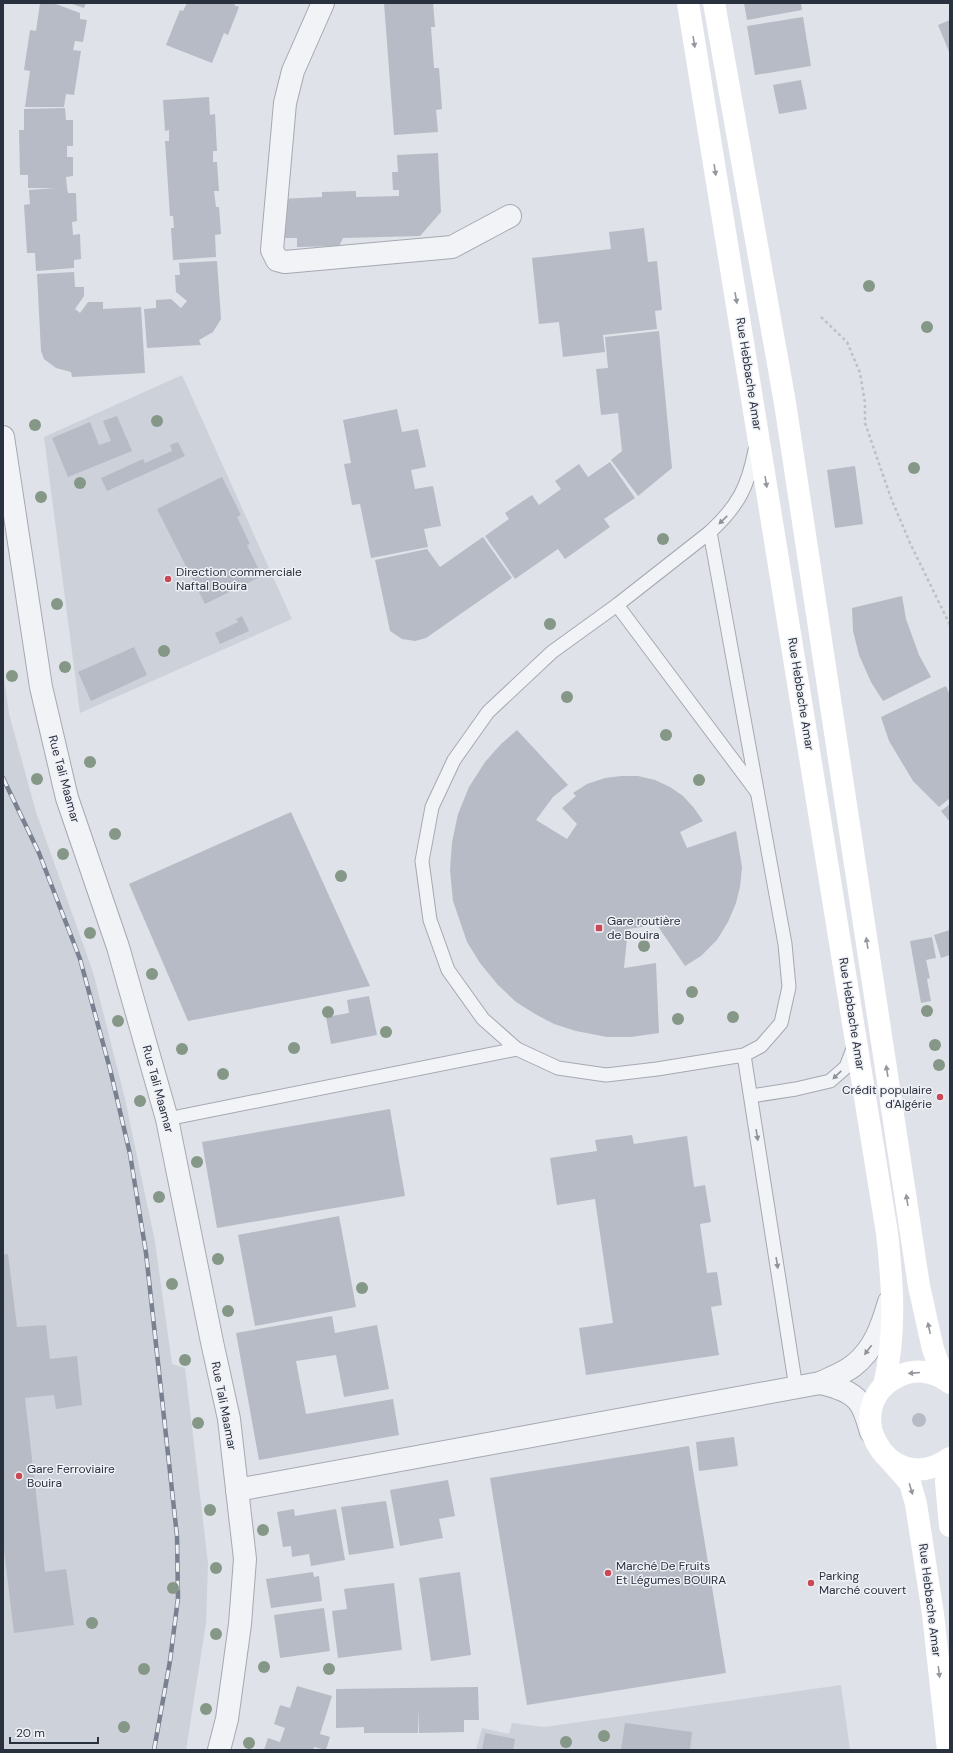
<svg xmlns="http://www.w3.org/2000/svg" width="953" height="1753" font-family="'DM Sans',sans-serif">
<rect width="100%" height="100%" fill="#dfe2e8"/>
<g fill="#cdd1da">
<path d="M182,375L292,619L80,713L44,437Z"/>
<path d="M3,670L9,714L36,812L93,972L125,1099L155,1242L172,1364L185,1368L208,1563L206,1623L186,1750H3Z"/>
<path d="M841,1685L850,1750H476L482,1728L509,1734L512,1723L544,1727Z"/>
</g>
<g fill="#b7bbc5">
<path d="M40,3H53L80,13V19L87,20L83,42L75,41L73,50L81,51L74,95L66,94L64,107H25L30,71L24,70L30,30L36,31Z"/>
<path d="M69,3H86L84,8Z"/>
<path d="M187,3H235L234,5L239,7L228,35L224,33L212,63L166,45L180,10L183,11Z"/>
<path d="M384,3H433L435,27H431L434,68H439L442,109L436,110L438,132L394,135Z"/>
<path d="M744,3H801L802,10L747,20Z"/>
<path d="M803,17L811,66L755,75L747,26Z"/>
<path d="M950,20V54L938,25Z"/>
<path d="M801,80L807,109L779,114L773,85Z"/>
<path d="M209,97L210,115L215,114L217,151H213V162H217L219,191H214L216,207H219L221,234L215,235L216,257L173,260L171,228H174L173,216H170L165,141H169V130L165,131L163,100Z"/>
<path d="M65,108L66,120H73V146H67V157H73V176L66,177L67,188L68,193H76L77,221L72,222L73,235L80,234L81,259L74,260V268L36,271L35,253H27L24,205L30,204L29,190L56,188H28V175H20L19,130H24V109Z"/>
<path d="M438,153L441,212L420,236L343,238L339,246L297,247V238H280L279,199L322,197V192L356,191V197L399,196V190H393L392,172H398L397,155Z"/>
<path d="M644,228L648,262L657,261L662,310L655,311L657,329L603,335L605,352L563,357L559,322L539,324L532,258L611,249L609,232Z"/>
<path d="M217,261L221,319L213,332L199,340L201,345L147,348L144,309L156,308V300L171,299L181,308L187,301L176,292L175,275H180L179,263Z"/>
<path d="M74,272L75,287H84V296L75,309L80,313L88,302H103V309L141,307L145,373L72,377L71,372L56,368L44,359L41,351L37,274Z"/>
<path d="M659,331L672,468L638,496L611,460L622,451L618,413L601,415L596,369L608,368L605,337Z"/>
<path d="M397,409L402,432L418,429L426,467L411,470L415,489L433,486L441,526L424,529L428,547L371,558L360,504L352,505L344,464L351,463L343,420Z"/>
<path d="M117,416L132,451L68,477L52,438L90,422L99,445L111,441L103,421Z"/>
<path d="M178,442L185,456L107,491L101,478L143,459L145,463L172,451L170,445Z"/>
<path d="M610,462L635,498L604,519L610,527L565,559L558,549L515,579L485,536L509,519L505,513L532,495L539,505L561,489L555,481L579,464L588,477Z"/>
<path d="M855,466L863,524L835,528L827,470Z"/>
<path d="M222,477L241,515L237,517L250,544L247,545L262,576L205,604L157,509Z"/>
<path d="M483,537L512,578L426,638L415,641L402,639L390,631L375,560L427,549L440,567Z"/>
<path d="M902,596L906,619L919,655L931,677L883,701L871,682L859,655L853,631L852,608Z"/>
<path d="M242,616L249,631L220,644L215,633L238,622L236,619Z"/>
<path d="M134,647L147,675L91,701L78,672Z"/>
<path d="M946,686L950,695V798L939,807L913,781L889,741L881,717Z"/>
<path d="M517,730L568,785L553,797L536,820L567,839L577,824L562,808L576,796L573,793L587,784L605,778L621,776H638L655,780L670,787L683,796L694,808L703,821L680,832L687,848L736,831L742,867L740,887L736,903L728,922L717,940L701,956L685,966L655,922L642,927L628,929L624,968L656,963L659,1033L631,1037H607L576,1031L554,1024L535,1014L516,1002L498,985L480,963L467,942L453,901L450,870L452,842L458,814L469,787L485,762L501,744Z"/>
<path d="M950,804V822L941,811Z"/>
<path d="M291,812L370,986L188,1021L129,884Z"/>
<path d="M950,930V955L941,958L934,935Z"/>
<path d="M932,937L936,958L926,960L930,978L927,979L931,1001L921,1003L910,941Z"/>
<path d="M369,996L377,1035L331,1044L326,1017L349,1013L347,1000Z"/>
<path d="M390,1109L405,1196L217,1228L202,1142Z"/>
<path d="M632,1135L634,1144L687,1136L694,1187L705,1185L711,1222L700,1224L707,1273L717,1272L722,1305L711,1307L719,1355L586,1375L579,1328L613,1323L595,1199L557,1205L550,1158L597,1151L595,1140Z"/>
<path d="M339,1216L356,1307L255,1326L238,1235Z"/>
<path d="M8,1254L17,1327L46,1325L50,1359L77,1356L82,1405L56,1409L54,1395L25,1398L45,1572L66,1569L74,1625L14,1633L3,1542V1255Z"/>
<path d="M332,1316L335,1333L377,1325L389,1389L344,1397L336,1355L296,1361L306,1414L393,1399L399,1435L259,1460L236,1333Z"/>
<circle cx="919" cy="1420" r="7"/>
<path d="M734,1437L738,1466L699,1471L696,1442Z"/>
<path d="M689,1446L726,1673L527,1705L490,1478Z"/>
<path d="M448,1480L455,1516L439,1519L443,1538L400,1546L390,1490Z"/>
<path d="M386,1501L394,1548L349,1555L341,1507Z"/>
<path d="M294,1509L295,1516L336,1509L345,1560L311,1566L309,1554L292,1557L291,1546L283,1547L277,1512Z"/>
<path d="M313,1572L314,1577L319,1576L322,1601L271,1608L266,1579Z"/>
<path d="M460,1572L471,1655L431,1661L419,1578Z"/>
<path d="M394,1583L402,1650L338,1658L332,1611L347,1609L344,1589Z"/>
<path d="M324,1608L330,1651L280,1658L274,1615Z"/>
<path d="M297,1686L332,1696L320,1734L330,1737L326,1750L314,1747L313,1750H264L268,1738L280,1742L285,1728L274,1724L280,1705L290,1708Z"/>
<path d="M478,1687L479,1720H464V1732L419,1733V1707L418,1733H364V1727L336,1728V1689Z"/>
<path d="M625,1723L692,1732L690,1750H621Z"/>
<path d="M485,1733L515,1739L513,1750H482Z"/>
</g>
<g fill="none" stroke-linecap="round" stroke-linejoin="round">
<g stroke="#a5a9b2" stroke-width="15">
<g id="lane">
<path d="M710,532C738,506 748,487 755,450"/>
<path d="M617,605L757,792"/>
<path d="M744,1055L657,1069L606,1075L558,1068L517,1049L483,1019L448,970L430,920L422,861L432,807L454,760L488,712L552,652L617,605L710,532L785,944L789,987L781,1023L761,1046L744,1055L796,1388"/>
<path d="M751,1096L796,1089L830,1081L846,1067L854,1046"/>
<path d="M167,1119L517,1049"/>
</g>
</g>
<g stroke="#a5a9b2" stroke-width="24">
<g id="street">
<path d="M323,3L293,71L285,103L272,250L277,260L285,262L452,247L510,216"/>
<path d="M3,437L41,687L67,798L118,947L167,1119L212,1342L229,1419L245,1559L240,1624L227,1719L219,1750"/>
<path d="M820,1383C834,1386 854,1392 861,1405C866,1413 868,1423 871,1432"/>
<path d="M237,1490L820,1383C831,1378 844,1373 853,1366C874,1350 882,1326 889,1302"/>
</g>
</g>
<path stroke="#bec0c6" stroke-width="2.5" stroke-dasharray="3 3" stroke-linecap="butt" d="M821,317L847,342L860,373L865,403V423L891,498L910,543L950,625"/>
<use href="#lane" stroke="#f2f3f6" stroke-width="13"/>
<use href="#street" stroke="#f2f3f6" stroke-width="22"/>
<g stroke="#fff" stroke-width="22">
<path d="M688,3L887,1233C893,1287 896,1333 884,1386"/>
<path d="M714,3L785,403L919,1286L933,1349L944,1379"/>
<path d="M950,1383C939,1374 922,1369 907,1373C832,1397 885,1504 950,1458"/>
<path d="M888,1458L910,1483L916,1504L933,1614L948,1750"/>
<path d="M949,1459L946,1482L950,1526"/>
</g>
<g stroke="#798191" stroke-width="4.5">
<path id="rail" d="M3,778L39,853L80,959L110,1069L130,1154L146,1253L177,1536L178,1598L170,1661L154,1750"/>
</g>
<use href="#rail" stroke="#eff1f6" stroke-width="3" stroke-dasharray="9" stroke-linecap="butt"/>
</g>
<g fill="#859787">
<circle cx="869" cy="286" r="6"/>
<circle cx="927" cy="327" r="6"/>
<circle cx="157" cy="421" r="6"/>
<circle cx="35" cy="425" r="6"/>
<circle cx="914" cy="468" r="6"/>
<circle cx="80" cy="483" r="6"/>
<circle cx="41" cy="497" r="6"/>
<circle cx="663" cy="539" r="6"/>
<circle cx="57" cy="604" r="6"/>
<circle cx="550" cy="624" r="6"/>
<circle cx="164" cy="651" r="6"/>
<circle cx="65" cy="667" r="6"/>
<circle cx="12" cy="676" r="6"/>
<circle cx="567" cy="697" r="6"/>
<circle cx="666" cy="735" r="6"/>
<circle cx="90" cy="762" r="6"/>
<circle cx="37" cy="779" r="6"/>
<circle cx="699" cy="780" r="6"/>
<circle cx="115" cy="834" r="6"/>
<circle cx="63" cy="854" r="6"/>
<circle cx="341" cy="876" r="6"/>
<circle cx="90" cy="933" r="6"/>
<circle cx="644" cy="946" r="6"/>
<circle cx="152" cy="974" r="6"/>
<circle cx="692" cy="992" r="6"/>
<circle cx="927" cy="1011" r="6"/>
<circle cx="328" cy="1012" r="6"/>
<circle cx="733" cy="1017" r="6"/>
<circle cx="678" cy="1019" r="6"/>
<circle cx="118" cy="1021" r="6"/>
<circle cx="386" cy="1032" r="6"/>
<circle cx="935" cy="1045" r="6"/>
<circle cx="294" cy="1048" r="6"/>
<circle cx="182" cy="1049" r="6"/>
<circle cx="939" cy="1065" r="6"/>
<circle cx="223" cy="1074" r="6"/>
<circle cx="140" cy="1101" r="6"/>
<circle cx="197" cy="1162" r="6"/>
<circle cx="159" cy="1197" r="6"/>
<circle cx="218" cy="1259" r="6"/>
<circle cx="172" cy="1284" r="6"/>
<circle cx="362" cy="1288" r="6"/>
<circle cx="228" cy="1311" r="6"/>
<circle cx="185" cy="1360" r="6"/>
<circle cx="198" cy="1423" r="6"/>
<circle cx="210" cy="1510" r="6"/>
<circle cx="263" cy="1530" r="6"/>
<circle cx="216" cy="1568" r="6"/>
<circle cx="173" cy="1588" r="6"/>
<circle cx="92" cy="1623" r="6"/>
<circle cx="216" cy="1634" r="6"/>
<circle cx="264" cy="1667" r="6"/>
<circle cx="144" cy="1669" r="6"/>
<circle cx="329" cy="1669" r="6"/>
<circle cx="206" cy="1709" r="6"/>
<circle cx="124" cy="1727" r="6"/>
<circle cx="604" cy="1736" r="6"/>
<circle cx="566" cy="1742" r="6"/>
<circle cx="249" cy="1743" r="6"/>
</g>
<defs><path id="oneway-solid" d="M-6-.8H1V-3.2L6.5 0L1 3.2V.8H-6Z"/></defs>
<g fill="#94989e">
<use href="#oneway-solid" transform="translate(694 42) rotate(81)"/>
<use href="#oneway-solid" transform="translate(715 170) rotate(81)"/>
<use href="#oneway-solid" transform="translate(736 298) rotate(80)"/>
<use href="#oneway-solid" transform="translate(766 482) rotate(81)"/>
<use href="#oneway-solid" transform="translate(867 943) rotate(-99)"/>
<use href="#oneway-solid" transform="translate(887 1071) rotate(-99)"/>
<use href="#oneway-solid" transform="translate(907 1200) rotate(-99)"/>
<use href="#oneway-solid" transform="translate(929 1328) rotate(-102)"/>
<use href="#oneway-solid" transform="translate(914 1373) rotate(175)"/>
<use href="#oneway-solid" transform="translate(911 1489) rotate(73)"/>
<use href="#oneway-solid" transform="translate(939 1672) rotate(83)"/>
</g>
<g fill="#8e929a">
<use href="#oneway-solid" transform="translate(723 520) rotate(136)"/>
<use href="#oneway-solid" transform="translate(837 1075) rotate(136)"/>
<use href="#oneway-solid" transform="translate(757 1135) rotate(81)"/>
<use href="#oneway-solid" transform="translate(777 1263) rotate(81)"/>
<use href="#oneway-solid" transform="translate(868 1350) rotate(127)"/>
</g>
<g fill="#c94957" stroke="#eff1f6" stroke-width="1.5">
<circle cx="168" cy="579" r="4"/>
<rect x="595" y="924" width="8" height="8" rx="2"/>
<circle cx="940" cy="1097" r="4"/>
<circle cx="19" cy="1476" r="4"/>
<circle cx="608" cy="1573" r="4"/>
<circle cx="811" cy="1583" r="4"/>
</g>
<g text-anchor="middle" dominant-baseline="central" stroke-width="3" stroke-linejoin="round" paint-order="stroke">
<g font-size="12" fill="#29303e" stroke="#eff1f6">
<text transform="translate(749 374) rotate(81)">Rue Hebbache Amar</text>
<text transform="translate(801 694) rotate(81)">Rue Hebbache Amar</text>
<text transform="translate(64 779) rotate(75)">Rue Tali Maamar</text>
<text transform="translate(852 1014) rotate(81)">Rue Hebbache Amar</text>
<text transform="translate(158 1089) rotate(75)">Rue Tali Maamar</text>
<text transform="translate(224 1406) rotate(79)">Rue Tali Maamar</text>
<text transform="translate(930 1600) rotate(83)">Rue Hebbache Amar</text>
</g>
<g font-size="12" fill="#29303e" stroke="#eff1f6" text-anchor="start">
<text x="176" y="572">Direction commerciale<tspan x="176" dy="14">Naftal Bouira</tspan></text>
<text x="607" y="921">Gare routière<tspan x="607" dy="14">de Bouira</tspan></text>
<text x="932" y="1090" text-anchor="end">Crédit populaire<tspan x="932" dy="14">d'Algérie</tspan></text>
<text x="27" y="1469">Gare Ferroviaire<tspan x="27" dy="14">Bouira</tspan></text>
<text x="616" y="1566">Marché De Fruits<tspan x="616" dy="14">Et Légumes BOUIRA</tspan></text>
<text x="819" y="1576">Parking<tspan x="819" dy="14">Marché couvert</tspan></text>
</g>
</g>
<rect width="953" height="1753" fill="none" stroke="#29303e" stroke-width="8"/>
<path d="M10 1737v6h88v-6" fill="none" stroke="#29303e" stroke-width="2"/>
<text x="16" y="1737" font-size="12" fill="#29303e" stroke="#eff1f6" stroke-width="3" paint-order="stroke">20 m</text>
</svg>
